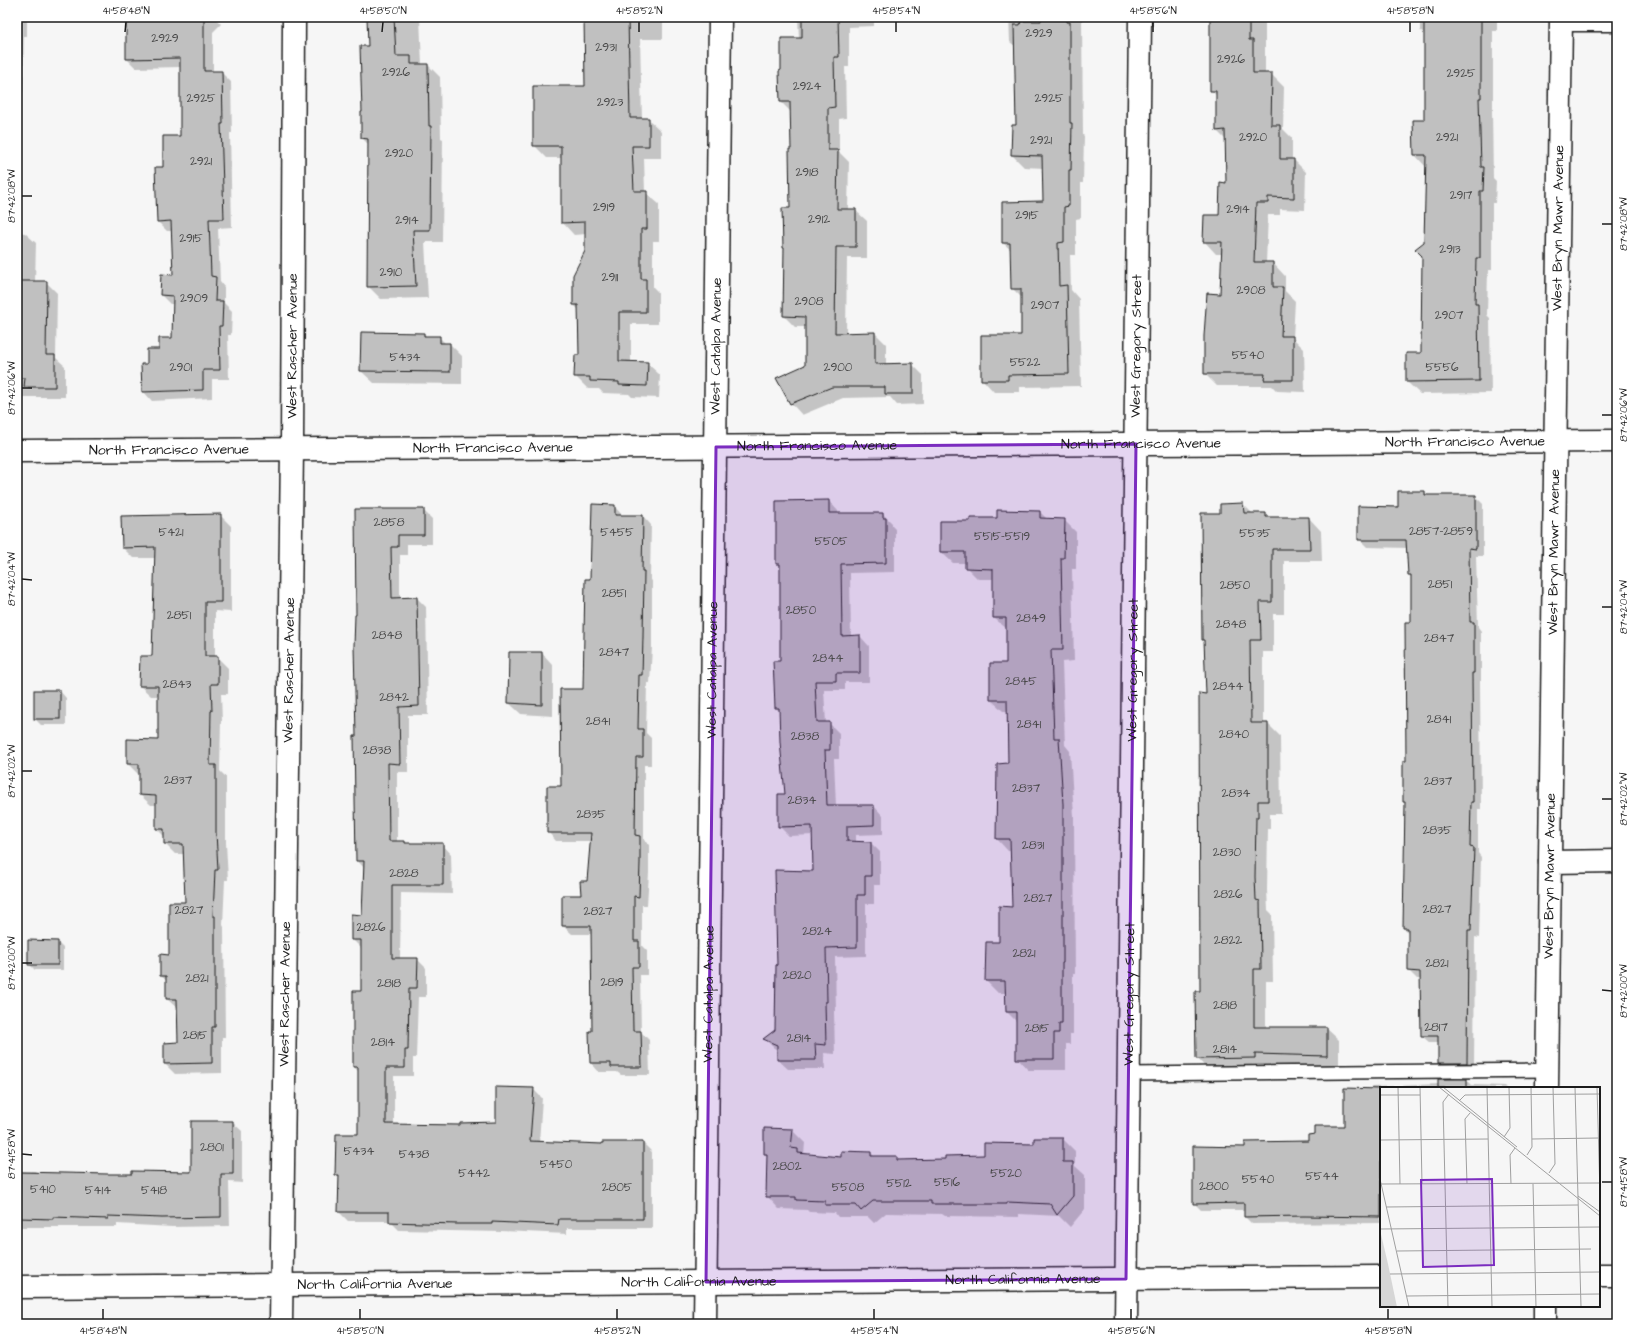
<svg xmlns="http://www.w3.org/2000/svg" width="1634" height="1341" font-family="'Architects Daughter',sans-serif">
<rect width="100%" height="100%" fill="#f6f6f6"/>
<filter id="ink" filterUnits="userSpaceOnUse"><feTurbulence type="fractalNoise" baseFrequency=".025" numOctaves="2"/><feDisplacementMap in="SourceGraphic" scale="8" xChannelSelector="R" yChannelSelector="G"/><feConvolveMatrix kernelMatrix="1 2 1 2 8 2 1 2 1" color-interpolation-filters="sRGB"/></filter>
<g filter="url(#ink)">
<g fill="#0003">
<path d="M17,17H27V36H24L23,92H17Z"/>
<path d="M134,17H214L221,24L213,32V72H221L231,82L232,133H230L232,227L218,228L220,282L224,287V303L232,311L231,335H228L229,379H212V398L152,401L143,391L148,365L160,350L173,339V304H170L161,295L174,276L172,231H167L158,222L164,168L181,137V67L136,68L127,59V24Z"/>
<path d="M368,17H420L422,65H428L440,77L441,138L443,139L442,242H425L428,298L381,299L368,286L369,145L362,138L369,47Z"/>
<path d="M585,17H663V39H640L642,119H648L661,131V158H644L645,192L659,204V241H653V287L658,292V324H631V362L647,363L660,375L659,398L632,397L629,394L603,393L599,389H588L576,377L580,356L579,310L574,305L586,251V234L574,235L562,222V158H547L534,145L586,87Z"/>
<path d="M798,17H874V26L849,27V67H845L846,118L839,119V152L849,162L848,210H855L867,221V258H847L846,334L875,333L886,344V365L912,364L923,375V404L897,405L890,397L843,398L802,415L791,403L806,366V327H795L784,316L791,209L792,150L791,112L781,102L799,39Z"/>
<path d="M1009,17H1082L1083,135L1084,136L1083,183H1081V218L1076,219V255H1070L1071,290L1079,299L1081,386L1020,387V392H994L982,379L1022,336V298L1012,288V251L1003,243L1044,202V168L1024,167L1012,155L1017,126L1016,53L1015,46L1010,42Z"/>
<path d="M1211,17H1265V74H1271L1284,87L1283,129L1292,138V160H1294L1306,172L1305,210L1280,209V215H1268L1266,263H1273L1285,276V291L1295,301L1293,338L1304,349L1305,392L1277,391L1272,386H1217L1205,374L1221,295L1222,254H1216L1204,241L1220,216L1227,184L1226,140L1217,131V96L1211,90Z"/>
<path d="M1420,17H1497V31H1493V110H1492L1493,178L1496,181L1495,203H1492V270H1488L1487,315L1490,318L1491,393L1420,394L1407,382L1422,354L1426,167L1415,155L1414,121H1425V34L1420,30Z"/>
<path d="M17,232L25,233L36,243L35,282H46L57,293L56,358L65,366V397H17Z"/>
<path d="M362,333L424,334L427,337H439L446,344H450L462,356V384L374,383L361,371Z"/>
<path d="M1425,492L1429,496H1475L1483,504V556H1476L1478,627L1481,631V681H1480L1481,809H1478V853L1481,857L1479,938L1475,937L1474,1070H1446L1439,1063V1043H1430L1422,1036L1421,979H1417L1409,971V933L1404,928L1406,803L1404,801L1412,623V578L1409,575L1407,548L1367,547L1359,539L1399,508Z"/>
<path d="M829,501L838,511V514H883L892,523V526L895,529V572L850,573L851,637L860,636L869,646V682H845V690H824L826,723H829L839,733V759H834L836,806H874L883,816V834L856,835V842L871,843L880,852V885H874V904H866V956L835,957L836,1011H834L835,1054L824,1053L825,1069H788L778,1060V1050L774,1048L765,1039L776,1031L778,966L814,872V835L789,836L779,826L786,795L780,712L776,708L781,662V568L777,564Z"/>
<path d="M1243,504L1253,514H1265L1269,518H1309L1321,531L1322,561H1284V614H1273V652H1263V724H1268L1280,736L1281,814H1270V829H1268L1267,890L1268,910L1272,914L1273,981H1266V1028H1326L1339,1040V1068L1267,1066L1268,1070L1209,1071L1197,1058L1201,992L1207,695L1205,643L1203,640L1221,514Z"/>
<path d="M614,506L623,516H643L651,525L650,579L652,581V647L650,683H647L646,733L651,738V765H644V840L649,845V873L647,905H642V946L647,951V975H640L641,1032L649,1040L650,1075H621L617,1072H599L591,1063L590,1032H593L592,934H572L563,926L582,896L587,882L591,841H556L548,832L562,787L584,690L591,580Z"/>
<path d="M356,510H423L432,519V544H407V555H400V599L417,598L426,607L428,715H408V772H397V842H405L407,844H442L451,854L452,894L401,893L400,959H417L426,968V997H418L416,1058H413V1076H394V1125L461,1126L497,1123L533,1089L542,1098L539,1143L603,1145V1143H643L652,1152V1228H567V1234L501,1231V1232L399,1230L390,1221H348L339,1212L340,1178L336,1174L359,1135V1072L354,1067L362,992L361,948L352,939L363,916L364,868L357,860Z"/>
<path d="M1040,512L1047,519L1064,520L1076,532V569H1072L1074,661L1062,662L1065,745L1070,751L1074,816L1075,974H1073V1034H1070V1044H1066V1070H1028L1017,1058V1022L1007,1012L1006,993H998L986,981L1014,908L1012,851H1008L997,839L1009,764L1008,711H1003L991,700L1007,664V629L994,618V579H978L966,567V563H953L941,552L971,522L998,519Z"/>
<path d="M220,515L231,526V612L215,611V657H217L228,668V694H221L222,721H221L220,771L226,777V843L228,880H225L223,925L224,927L225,1037H222V1073L175,1074L165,1064L179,1043L178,1009L167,999V981L161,976L170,956L186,903L185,854H175L165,844V837L157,829V805H151L140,795V774H138L128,764V740L159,741V696H151L140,686L153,657L156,558H133L123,548Z"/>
<path d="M17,591L18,592V613H17Z"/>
<path d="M510,653H542L553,665V716L521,714L509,703Z"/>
<path d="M60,691L66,698V725H41L35,719Z"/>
<path d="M17,823L18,824L19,853H17Z"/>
<path d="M57,942L63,948V970H35L29,964Z"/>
<path d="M1467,1080L1472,1085L1505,1086L1507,1088H1381V1223L1252,1224L1245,1217V1210H1201L1194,1203L1246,1148L1309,1142L1345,1127L1373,1090L1372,1087L1439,1084Z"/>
<path d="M232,1122L242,1131V1183L229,1182L230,1226L172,1227L117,1224V1227H17V1171H35L37,1173L108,1175L192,1173Z"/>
<path d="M792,1130L805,1143L804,1155L842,1158L871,1153L875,1157H896L900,1161L946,1160L985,1156L1063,1139L1075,1151V1166L1085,1175V1209L1070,1227L1059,1216L1019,1214V1217L945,1216L942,1214L886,1213L874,1223L868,1217H838L835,1213L809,1212L807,1210L779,1209L767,1196L768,1157L765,1154Z"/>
</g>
<g fill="#c0c0c0" stroke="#1c1c1c">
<path d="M133,17H204V71H222L223,124H221L224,219H209L211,276L216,277L215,301H223L222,326H219L220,370H203V390L142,392L141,364H147V349H159V338H172L173,296L160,295L161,274L173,275L171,221L157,222L155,167H163V136H180V58L126,59V24Z"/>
<path d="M367,17H394L396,56H411V64H428L429,126H431L430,230H413L416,286L367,287L368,139L361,138V112H362L360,46H368Z"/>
<path d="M584,17H628L630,118H649V146H632L634,191H647V229H641V279H646V312H619V361L648,362L647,386L619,385V382L590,381V377H574L575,355H579L578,305H573V275L585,251V222L561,223V146H533V86H585Z"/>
<path d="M802,17H838L839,57H834L835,107L828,108V150H838L837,209H856V247H836L835,333L875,332V364L913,363V394H885V387H832L790,404L776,378L805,365V317L783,316L784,248H783L782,208H790L789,149H791L790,102H780L779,71L781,70V38H802Z"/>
<path d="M1041,17H1067V22H1070V123H1072L1071,170H1069V206L1064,207V242L1058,243L1059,286L1067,285L1069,374L1008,375V380H981V335H1021V289H1011L1010,243H1002V202L1043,201L1042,156L1011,155L1012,125H1016L1014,25H1020L1021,21H1041Z"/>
<path d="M1210,17H1249V40H1253V73H1272L1271,125H1280V159H1294V198L1268,197V203H1256L1254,262H1273V287H1283L1281,336H1293V380H1264L1265,374H1204V336L1207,293L1220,294L1222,242H1203L1204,215H1219L1220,182L1226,183L1225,130L1216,131V91H1210Z"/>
<path d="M1424,17H1481V98H1479L1481,167H1484L1483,191H1480V258H1476L1475,304H1478L1479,381L1406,382V353H1421L1422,256L1415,249L1424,242L1426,155H1414L1413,120H1424Z"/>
<path d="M17,281H47L46,355H55V387H24L25,378H17Z"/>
<path d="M361,332L424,333V336H440V343H450V372L360,371Z"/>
<path d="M1398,491H1425V495H1476V549L1469,548L1470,622H1474V673H1472L1473,802H1471L1470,847L1474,848L1471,930H1468L1467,1063H1438V1036H1421L1420,972L1408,971V928H1403L1405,802H1403V761H1406L1405,622H1411V575H1408L1406,540H1358V506L1398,507Z"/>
<path d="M829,500V513H883V518H886V563L841,564L842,636L860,635V673H836V681H815L817,722H830V750H825L827,805H874V825L847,826V841L871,842V876H865V895H857V947L826,948L827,1002H825L826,1045L815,1044L816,1060H777V1045L763,1039L775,1030L776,965H777L775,870L813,871L812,826L778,827V794H785L780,742L779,708H775L774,682L773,661H780V564H776V501Z"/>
<path d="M1243,503L1244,513H1266V517H1309L1310,549H1272V602H1260L1261,640H1250L1251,723H1268V801H1258V817H1256L1255,877L1256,900L1260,901L1261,969H1254V1027H1327V1056L1255,1054V1058L1196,1059L1195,991H1200L1199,693L1206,694L1204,640H1202L1201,513H1220V504Z"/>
<path d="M592,504L615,505V515H643L642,571H644L643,637L642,675H639L638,729H643V757H636L635,835L640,836V863L639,897L634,896V941H639V967H632L633,1031H641L642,1067H611V1063H590L589,1031H592L591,926H562V895H581L580,881H587L591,833H547V786H561L560,689H583L585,579H590Z"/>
<path d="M355,509H424V535H398V547H391L392,598L417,597L419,706L399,707L400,764L388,763L389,841H405V843H443V885H392V958H418L417,988H409L408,1050H405V1068H386V1124L460,1125V1123L496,1122V1087L534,1088L530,1141L602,1144V1142H643V1219H559L558,1225L492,1222V1224H457L389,1222V1212H338L339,1175H335L336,1134H358V1067H353V991H361V940H351V914L362,915L364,861H356L354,736H356L354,646L355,615H356Z"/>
<path d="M997,510L1040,511V518L1065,519L1064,558H1061L1063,650H1051L1054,738H1059L1063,804V963H1062V1023H1059V1033H1054V1059H1016V1012H1006L1005,981H985L986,942H999V906L1012,907L1010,839H996L997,764L1008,763L1007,700H990V663H1006V618H993V569L965,568V552H940V521H970V518H997Z"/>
<path d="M221,514V602H205V656H218V684H211L212,711H211L210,765H216V832L218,870H215L213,916H215V1027H212V1063L164,1064V1043L178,1042L177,999H166V976H160V954L169,955V902H185L183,844H164V829H156V796L139,795V764H127V739L158,740V686H139L140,656H152L155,547L122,548L121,516Z"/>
<path d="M509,652H542V705L508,703Z"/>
<rect x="34" y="690" width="26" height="29"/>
<path d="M28,940L58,941V965H28Z"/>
<rect x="1438" y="1079" width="29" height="9"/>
<path d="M1344,1088L1381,1089V1217L1304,1216L1244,1217V1203L1193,1204V1146L1245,1147V1142L1308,1141V1135L1315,1134V1126H1344Z"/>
<path d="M191,1121H233V1174H221V1217L162,1218L108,1216V1219L53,1217V1219L19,1218L20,1172L108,1174H132V1171L191,1172Z"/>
<path d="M764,1128L793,1129L791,1148L798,1149V1153L841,1157V1151L871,1152V1156H897V1160L945,1159V1156L984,1155V1143L1034,1144V1138H1063V1162H1073V1196L1057,1215L1050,1204L1007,1202V1204H931V1201H873L861,1211L856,1205H825V1201L796,1200V1197H766L767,1154H764Z"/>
</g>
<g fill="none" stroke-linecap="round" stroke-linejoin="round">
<g stroke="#1c1c1c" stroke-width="16">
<path id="service" d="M1129,1074L1547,1070"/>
</g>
<g stroke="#1c1c1c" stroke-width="25">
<g id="minor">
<path d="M1561,20H1617"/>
<path id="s1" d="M17,451L1617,441"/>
<path d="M1550,862L1617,861"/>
<path id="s2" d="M281,1324L292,449L294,17"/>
<path id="s3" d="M705,1324L720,17"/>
<path id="s4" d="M1126,1324L1140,17"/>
</g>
</g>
<g stroke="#1c1c1c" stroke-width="25">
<g id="tertiary">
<path id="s5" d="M1547,1088L1561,17"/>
<path d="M1545,1324V1306"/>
</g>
</g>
<g stroke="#1c1c1c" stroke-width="25">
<g id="secondary">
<path d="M1599,1275H1617"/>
<path id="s6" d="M17,1287L1381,1277"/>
</g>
</g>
<use href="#service" stroke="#fff" stroke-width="13"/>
<use href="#minor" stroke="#fff" stroke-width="22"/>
<use href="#tertiary" stroke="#fff" stroke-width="22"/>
<use href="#secondary" stroke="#fff" stroke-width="22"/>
</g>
</g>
<path fill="#7b2cbf" fill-opacity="0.2" stroke="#7b2cbf" stroke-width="3" stroke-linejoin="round" d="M1136,444L1126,1279L706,1282L716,447Z"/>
<path fill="none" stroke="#1c1c1c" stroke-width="1.5" d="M125,32L126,22M382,32L383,22M639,32V22M896,32V22M1153,32V22M1410,32V22M22,196H32M1602,224H1612M22,388H32M1602,415H1612M22,579L32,580M1602,607H1612M22,771H32M1602,799H1612M22,963H32M1602,990L1612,991M22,1154L32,1155M1602,1182H1612M103,1319V1309M360,1319V1309M617,1319V1309M874,1319V1309M1131,1319V1309M1388,1319V1309"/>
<g text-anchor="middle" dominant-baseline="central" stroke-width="3.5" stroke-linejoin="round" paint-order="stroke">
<g font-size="12" fill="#454545">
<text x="1039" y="33">2929</text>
<text x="165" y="38">2929</text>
<text x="606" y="47">2931</text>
<text x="1231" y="59">2926</text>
<text x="396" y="72">2926</text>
<text x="1461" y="73">2925</text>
<text x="807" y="86">2924</text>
<text x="201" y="98">2925</text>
<text x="1049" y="98">2925</text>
<text x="610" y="102">2923</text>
<text x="1253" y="137">2920</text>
<text x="1447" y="137">2921</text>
<text x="1041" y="140">2921</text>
<text x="399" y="153">2920</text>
<text x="201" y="161">2921</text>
<text x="807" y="172">2918</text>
<text x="1461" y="195">2917</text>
<text x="604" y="207">2919</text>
<text x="1238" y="209">2914</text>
<text x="1027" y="215">2915</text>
<text x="819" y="219">2912</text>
<text x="407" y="220">2914</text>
<text x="191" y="238">2915</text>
<text x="1450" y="249">2913</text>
<text x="391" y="272">2910</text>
<text x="610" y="277">2911</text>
<text x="1251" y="290">2908</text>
<text x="194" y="298">2909</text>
<text x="809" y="301">2908</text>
<text x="1045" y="305">2907</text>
<text x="1449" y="315">2907</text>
<text x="1248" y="355">5540</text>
<text x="405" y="357">5434</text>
<text x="1025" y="362">5522</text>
<text x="181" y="367">2901</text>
<text x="838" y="367">2900</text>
<text x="1442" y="367">5556</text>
<text x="389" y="522">2858</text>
<text x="1441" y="531">2857-2859</text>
<text x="171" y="532">5421</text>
<text x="617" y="532">5455</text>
<text x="1255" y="533">5535</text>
<text x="1002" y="536">5515-5519</text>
<text x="831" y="541">5505</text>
<text x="1440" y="584">2851</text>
<text x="1235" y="585">2850</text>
<text x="614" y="593">2851</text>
<text x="801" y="610">2850</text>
<text x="179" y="615">2851</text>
<text x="1031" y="618">2849</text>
<text x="1231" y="624">2848</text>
<text x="387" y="635">2848</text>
<text x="1439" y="638">2847</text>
<text x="614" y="652">2847</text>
<text x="828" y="658">2844</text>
<text x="1021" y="681">2845</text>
<text x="177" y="684">2843</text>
<text x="1228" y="686">2844</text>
<text x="394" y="697">2842</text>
<text x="1439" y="719">2841</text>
<text x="598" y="721">2841</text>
<text x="1029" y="724">2841</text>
<text x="1234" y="734">2840</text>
<text x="805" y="736">2838</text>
<text x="377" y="750">2838</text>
<text x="178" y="780">2837</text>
<text x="1438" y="781">2837</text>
<text x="1026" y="788">2837</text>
<text x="1236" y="793">2834</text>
<text x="802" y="800">2834</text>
<text x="591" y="814">2835</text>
<text x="1437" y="830">2835</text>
<text x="1033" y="845">2831</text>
<text x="1227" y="852">2830</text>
<text x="404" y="873">2828</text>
<text x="1228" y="894">2826</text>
<text x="1038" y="898">2827</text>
<text x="1437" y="909">2827</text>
<text x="189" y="910">2827</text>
<text x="598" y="911">2827</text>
<text x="371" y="927">2826</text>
<text x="817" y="931">2824</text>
<text x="1228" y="940">2822</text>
<text x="1024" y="953">2821</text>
<text x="1437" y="963">2821</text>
<text x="797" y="975">2820</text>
<text x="197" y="978">2821</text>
<text x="612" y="982">2819</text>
<text x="389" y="983">2818</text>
<text x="1225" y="1005">2818</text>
<text x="1436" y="1027">2817</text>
<text x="1037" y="1028">2815</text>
<text x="195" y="1035">2815</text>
<text x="799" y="1038">2814</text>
<text x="383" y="1042">2814</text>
<text x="1225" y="1049">2814</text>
<text x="212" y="1147">2801</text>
<text x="359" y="1151">5434</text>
<text x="414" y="1154">5438</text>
<text x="556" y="1164">5450</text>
<text x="787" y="1166">2802</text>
<text x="474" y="1173">5442</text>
<text x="1006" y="1173">5520</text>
<text x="1322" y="1176">5544</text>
<text x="1258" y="1179">5540</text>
<text x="947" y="1182">5516</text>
<text x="899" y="1183">5512</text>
<text x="1214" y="1186">2800</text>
<text x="617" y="1187">2805</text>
<text x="848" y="1187">5508</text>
<text x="43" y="1189">5410</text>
<text x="98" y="1190">5414</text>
<text x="154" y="1190">5418</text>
</g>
<g font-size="14" fill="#1c1c1c" stroke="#fff">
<text stroke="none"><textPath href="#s5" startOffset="860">West Bryn Mawr Avenue</textPath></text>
<text stroke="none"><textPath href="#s2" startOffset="978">West Rascher Avenue</textPath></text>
<text stroke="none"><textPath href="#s3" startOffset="978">West Catalpa Avenue</textPath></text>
<text stroke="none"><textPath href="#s4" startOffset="978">West Gregory Street</textPath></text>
<text stroke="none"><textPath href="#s1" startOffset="1448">North Francisco Avenue</textPath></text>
<text stroke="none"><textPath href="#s1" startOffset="1124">North Francisco Avenue</textPath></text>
<text stroke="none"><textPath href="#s1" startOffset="800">North Francisco Avenue</textPath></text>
<text stroke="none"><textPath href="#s1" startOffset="476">North Francisco Avenue</textPath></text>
<text stroke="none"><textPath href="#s1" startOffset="152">North Francisco Avenue</textPath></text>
<text stroke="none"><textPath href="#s5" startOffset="536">West Bryn Mawr Avenue</textPath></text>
<text stroke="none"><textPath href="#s2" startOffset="654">West Rascher Avenue</textPath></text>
<text stroke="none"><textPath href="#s3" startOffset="654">West Catalpa Avenue</textPath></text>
<text stroke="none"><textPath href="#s4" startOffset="654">West Gregory Street</textPath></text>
<text stroke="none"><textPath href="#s5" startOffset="212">West Bryn Mawr Avenue</textPath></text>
<text stroke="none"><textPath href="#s2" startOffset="330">West Rascher Avenue</textPath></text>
<text stroke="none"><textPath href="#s3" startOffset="330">West Catalpa Avenue</textPath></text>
<text stroke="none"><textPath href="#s4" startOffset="330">West Gregory Street</textPath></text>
<text stroke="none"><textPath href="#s6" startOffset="1006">North California Avenue</textPath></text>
<text stroke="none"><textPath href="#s6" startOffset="682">North California Avenue</textPath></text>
<text stroke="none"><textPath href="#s6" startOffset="358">North California Avenue</textPath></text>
</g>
</g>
<g transform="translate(1380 1087)">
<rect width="220" height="220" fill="#f6f6f6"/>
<path d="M0,143L8,177L17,220H0Z" fill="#d6d6d6"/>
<path fill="none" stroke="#9f9f9f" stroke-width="1" d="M18,0L20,97M40,0L42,97M59,0L220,129M63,0L137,60M107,0L112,220M195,0L201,220M217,0L220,108M0,8H40M79,14L85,8L220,7M124,50L130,41L129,0M152,52L219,51M0,53L108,52M147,68L152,60L151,0M169,86L175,77L173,0M0,92L29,220M0,97L220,96M87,97L85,32L90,26M131,97L130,68L135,61M153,97L156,220M198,109L220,125M6,120L198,118M0,142L220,140M17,164L211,162M10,187L220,185M27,209L220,207M68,220L63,15L69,7"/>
<path fill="#7b2cbf" fill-opacity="0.15" stroke="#7b2cbf" stroke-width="2" d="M112,92L114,178L43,180L41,93Z"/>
<rect width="220" height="220" fill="none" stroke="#1c1c1c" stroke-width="2"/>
</g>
<rect width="1634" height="1341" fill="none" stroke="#fff" stroke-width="44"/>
<rect x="22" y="22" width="1590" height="1297" fill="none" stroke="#1c1c1c" stroke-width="1.5"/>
<g font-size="10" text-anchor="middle" fill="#1c1c1c">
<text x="126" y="14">41°58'48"N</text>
<text x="383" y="14">41°58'50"N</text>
<text x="639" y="14">41°58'52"N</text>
<text x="896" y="14">41°58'54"N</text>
<text x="1153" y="14">41°58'56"N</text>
<text x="1410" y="14">41°58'58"N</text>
<text transform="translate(11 196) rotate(-90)" y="4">87°42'08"W</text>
<text transform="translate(1623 224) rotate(-90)" y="4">87°42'08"W</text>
<text transform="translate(11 388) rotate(-90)" y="4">87°42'06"W</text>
<text transform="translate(1623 415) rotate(-90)" y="4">87°42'06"W</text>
<text transform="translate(11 579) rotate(-90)" y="4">87°42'04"W</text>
<text transform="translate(1623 607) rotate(-90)" y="4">87°42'04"W</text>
<text transform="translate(11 771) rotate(-90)" y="4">87°42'02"W</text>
<text transform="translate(1623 799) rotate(-90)" y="4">87°42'02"W</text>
<text transform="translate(11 963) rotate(-90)" y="4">87°42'00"W</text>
<text transform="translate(1623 991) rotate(-90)" y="4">87°42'00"W</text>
<text transform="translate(11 1154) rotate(-90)" y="4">87°41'58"W</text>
<text transform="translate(1623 1182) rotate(-90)" y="4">87°41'58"W</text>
<text x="103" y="1334">41°58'48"N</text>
<text x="360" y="1334">41°58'50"N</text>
<text x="617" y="1334">41°58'52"N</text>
<text x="874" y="1334">41°58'54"N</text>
<text x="1131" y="1334">41°58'56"N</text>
<text x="1388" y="1334">41°58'58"N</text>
</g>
</svg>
